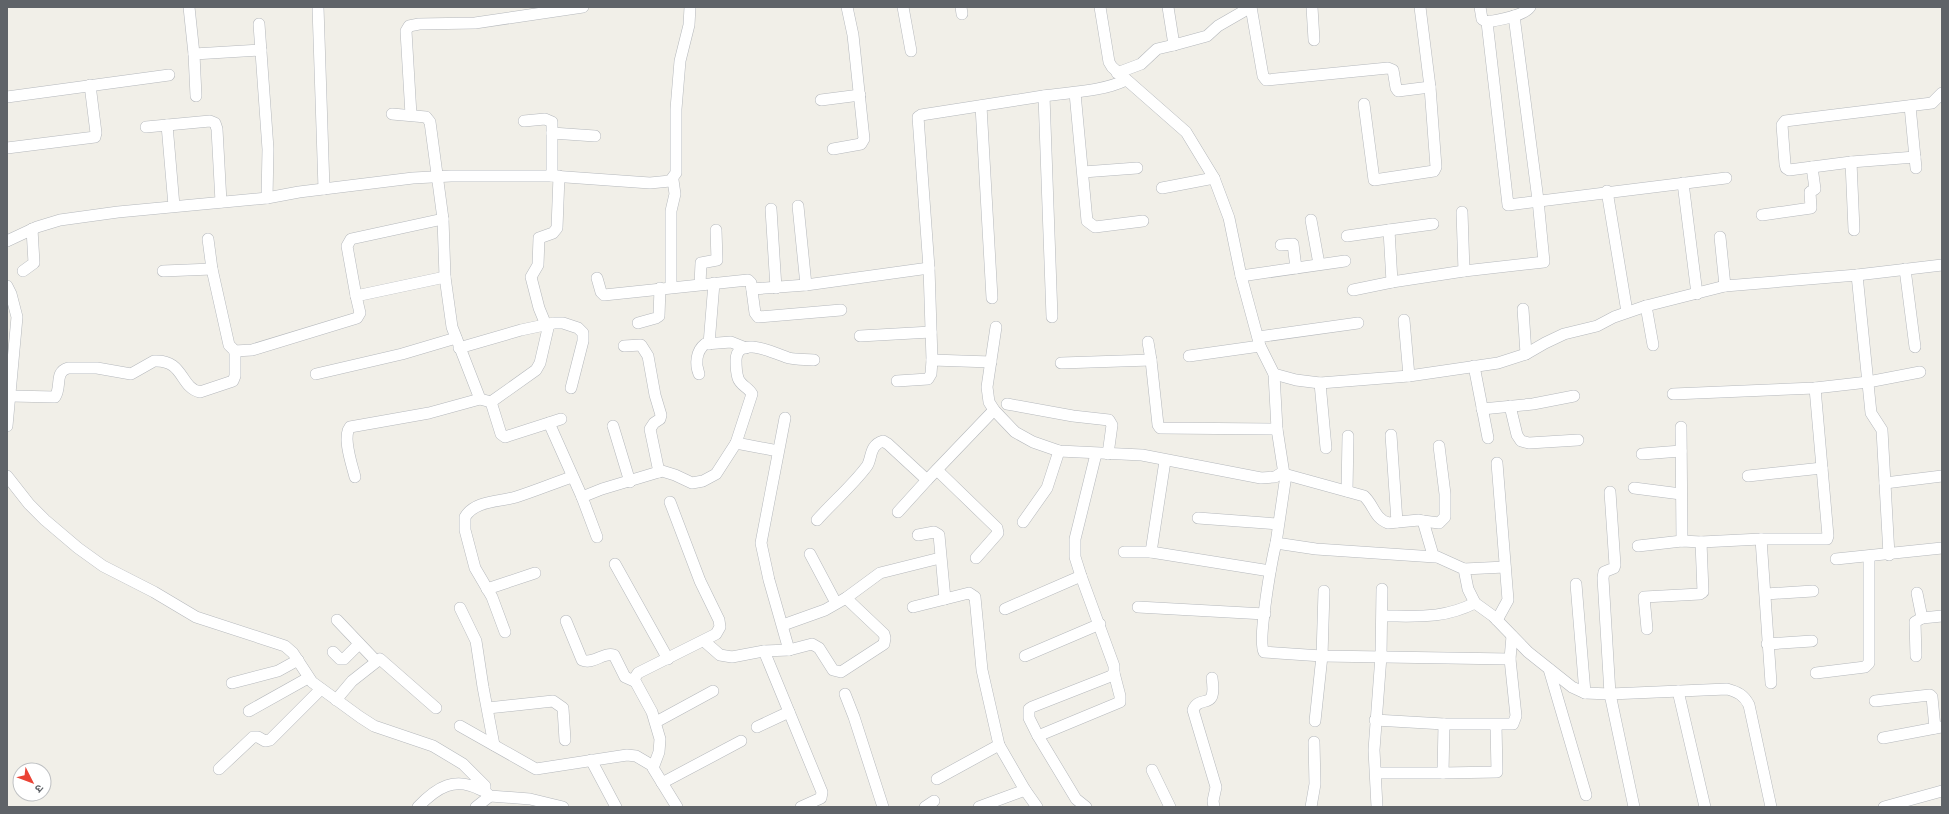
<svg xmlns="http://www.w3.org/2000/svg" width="1949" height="814" font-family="Karla,'Noto Sans Devanagari',sans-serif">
<rect width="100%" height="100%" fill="#f1efe8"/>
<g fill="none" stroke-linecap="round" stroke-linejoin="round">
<g stroke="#b5b8bc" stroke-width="12">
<g id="minor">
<path d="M189,7L194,54"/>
<path d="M318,7L324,189"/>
<path d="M903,7L911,51"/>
<path d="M961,7L962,14"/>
<path d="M1100,7L1109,62L1112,67L1186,132L1214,178L1229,218L1241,276L1260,346L1274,374L1277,429L1284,474L1364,496C1374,505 1374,518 1388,523L1419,520L1423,521L1433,555L1464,569L1468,589L1475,603L1493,616L1528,652L1572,687L1585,693L1610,694L1727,689C1738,692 1744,695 1749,705L1771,807"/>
<path d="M1168,7L1174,45L1207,36L1218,26L1251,7"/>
<path d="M1251,7L1263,76L1266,80L1388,68L1393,70L1396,88L1398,91L1430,87"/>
<path d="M1312,7L1314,40"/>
<path d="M1480,7L1482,19L1487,22C1498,20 1524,16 1530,7"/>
<path d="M1487,22L1508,205L1726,178"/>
<path d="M259,24L268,149L267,198"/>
<path d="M1117,73L1141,64L1157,49L1174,45"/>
<path d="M1075,93L1087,221L1095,227L1143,221"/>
<path d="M196,96L194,54L261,50"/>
<path d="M1044,96L1052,317"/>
<path d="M7,97L169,75"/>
<path d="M821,100L860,95"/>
<path d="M1364,104L1374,180L1434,171L1436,167L1430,87L1420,7"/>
<path d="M981,106L992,298"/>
<path d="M1910,106L1916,168"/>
<path d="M392,114L426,117L430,122L443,219L445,277L452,327L480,399L491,402L501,434L505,437L561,419"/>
<path d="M411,115L406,31L409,26L419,24L475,23L583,7"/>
<path d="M524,121L545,119L552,122V176"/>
<path d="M167,125L174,206"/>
<path d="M146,127L210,121L215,123L217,129L221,202"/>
<path d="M552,133L595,136"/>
<path d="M7,148L95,137L96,133L90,85"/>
<path d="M833,149L861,144L864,139L853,35L847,7"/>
<path d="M1915,157L1851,162L1789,170L1786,168L1785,164L1782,125L1785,121L1932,103L1942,93"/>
<path d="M1851,162L1854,230"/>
<path d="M1083,172L1137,168"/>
<path d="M1683,183L1697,294"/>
<path d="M1162,188L1214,178"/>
<path d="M1607,191L1627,312"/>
<path d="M798,206L806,285"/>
<path d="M771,209L776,288"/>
<path d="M1462,212L1464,271"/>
<path d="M1762,215L1811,208L1810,192L1815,189L1812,167"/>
<path d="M443,219L351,239L347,246L356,296L445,277"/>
<path d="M1311,220L1319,264"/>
<path d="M1389,230L1433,224"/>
<path d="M1347,236L1389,230L1392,282L1464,271L1544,262L1538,200L1514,16"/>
<path d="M1720,237L1725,286"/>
<path d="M208,239L212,269L229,345L235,351L252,350L357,318L360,313L356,296"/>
<path d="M7,241L37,227L60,220L118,212L267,198L299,192L413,178L451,176H552L650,183L670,181L676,173V109L680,61L689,25L690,7"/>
<path d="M1281,245L1293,244L1296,268"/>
<path d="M1905,269L1915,347"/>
<path d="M23,271L34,263L32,229"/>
<path d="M163,271L212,269"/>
<path d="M1857,275L1871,413L1882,430L1889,555"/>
<path d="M1241,276L1345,261"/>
<path d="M597,278L601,292L604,295L748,280L751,283L755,313L758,317L841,310"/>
<path d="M700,284L701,263L717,260L716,230"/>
<path d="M7,286L11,294L17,317L7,426"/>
<path d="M671,287V211L675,194L673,180"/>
<path d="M752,289L806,285L929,268"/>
<path d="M1353,290L1392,282"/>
<path d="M1646,306L1653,345"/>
<path d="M1523,309L1526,354"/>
<path d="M1404,320L1409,376"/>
<path d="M638,323L656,318L659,316L660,288"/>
<path d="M546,325L539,308L531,277L538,265L539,238L553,233L557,228L559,176"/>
<path d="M996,327L987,387L989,402L994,410L1015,432L1033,442L1059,451L1142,455L1261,478L1275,477L1283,472"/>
<path d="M860,336L931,332"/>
<path d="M1258,337L1358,323"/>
<path d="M1148,342L1151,360L1158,425L1160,428L1277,429"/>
<path d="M709,344L714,283"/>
<path d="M624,346L641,345L648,356L655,395L661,415L660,419L654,423L650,429L659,472"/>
<path d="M459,348L521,330L554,323H563L578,328L583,333V341L571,388"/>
<path d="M1189,356L1260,346"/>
<path d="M932,360L929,268L918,117L921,115C962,109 1002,102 1043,96C1070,92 1101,92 1126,80"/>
<path d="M1061,363L1151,360"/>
<path d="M1474,366L1488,438"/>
<path d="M316,374L402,354L456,338"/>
<path d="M699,374C695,364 696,351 705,344L731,342L746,348"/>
<path d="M1274,374L1296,380L1320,383L1409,376L1498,363L1526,354L1545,343L1564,334L1597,326L1614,317L1646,306L1725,286L1857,275L1942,265"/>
<path d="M897,381L928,379L931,374L932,360L991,362"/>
<path d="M1320,383L1326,448"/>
<path d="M1673,394L1815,388L1868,382L1920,372"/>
<path d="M11,396L55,397C62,387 54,372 68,368H97L131,374L154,361C184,359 180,388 200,392L233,381L235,376V351"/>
<path d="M491,402L536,370L540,363L549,324"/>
<path d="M1007,404L1073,416L1109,420L1112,425L1108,454"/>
<path d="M1510,406L1517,435L1521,441L1529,443L1578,440"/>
<path d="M1482,409L1533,404L1574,396"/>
<path d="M785,418L761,543L769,580L789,650"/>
<path d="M549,423L582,497"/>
<path d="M613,426L630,482"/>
<path d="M1681,427L1682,541"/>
<path d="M1391,435L1397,522"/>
<path d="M736,443L752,394C749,388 740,385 738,378C736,372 736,366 736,360C737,334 776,354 789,358C797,360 806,359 814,360"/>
<path d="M1642,454L1681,451"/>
<path d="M937,470L997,528L998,533L976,558"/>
<path d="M1286,475L1276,543L1316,549L1435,557"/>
<path d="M7,476L29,504L45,520L78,548L103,566L154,592L196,617L285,646L293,653L312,682L360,717L374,726L433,746L463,764L485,786V788L481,790C455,776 437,787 418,807"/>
<path d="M1748,476L1822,468"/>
<path d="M355,477C352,465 342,437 350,427L429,413L480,399"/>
<path d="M1885,483L1942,476"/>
<path d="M1634,488L1681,494"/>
<path d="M1347,491L1348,436"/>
<path d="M1610,492L1615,565L1614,568L1604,572L1603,578L1610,694L1634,807"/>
<path d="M670,502L700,581L719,620L720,627L716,634L638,673L634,679L652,712L660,739L659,752L653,768L677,807"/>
<path d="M898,512L927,480"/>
<path d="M1198,518L1278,524"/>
<path d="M817,520C833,502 853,485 867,466C872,459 869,445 883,441L888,444L927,480L994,410"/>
<path d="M1423,521L1439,523L1445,517V494L1439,446"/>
<path d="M1023,522L1047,488L1059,451"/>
<path d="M918,535L934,532L939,535L945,599"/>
<path d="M597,537L582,497L602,489L662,471L675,475L692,483L703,481L716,474L736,443L778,451"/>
<path d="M1761,539L1771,683"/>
<path d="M1276,543C1272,559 1257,641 1264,652L1322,656L1510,659"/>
<path d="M1638,546L1682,541L1701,542L1761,539H1827L1828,536L1815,388"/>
<path d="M1124,552H1151L1270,571"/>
<path d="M1151,552L1165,461"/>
<path d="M810,554L836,603"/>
<path d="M1836,559L1942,548"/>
<path d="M615,564L668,659"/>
<path d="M1464,569L1505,567"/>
<path d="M1576,584L1585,693"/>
<path d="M487,589L535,573"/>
<path d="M1917,593L1922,618L1942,616"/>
<path d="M1766,594L1813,591"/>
<path d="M913,607L969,593L975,597L982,670L999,745L1025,790L1037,807"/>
<path d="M1138,607L1265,614"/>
<path d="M460,608L476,641L483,687L494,745"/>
<path d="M1005,609L1081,576"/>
<path d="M1383,616C1418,616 1443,619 1475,603"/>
<path d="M337,620L376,661"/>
<path d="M1497,620L1508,600L1497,463"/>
<path d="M566,621L582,660C593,665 603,652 614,655L625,677L634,681"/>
<path d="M783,625L825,610L846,598L880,573L940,558"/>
<path d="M1647,629L1644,597L1700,594L1703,592L1701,542"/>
<path d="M505,632L492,597L475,568L465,530V517C475,500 500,502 516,497C535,491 554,483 572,477"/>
<path d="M704,641L720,655L732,657L764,651L789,650L812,644L819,648L833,670L841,672L884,644L885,638L884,634L846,598"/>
<path d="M1767,644L1812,641"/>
<path d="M764,651L822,792L821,798L801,807"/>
<path d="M333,652L340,659H344L359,644"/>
<path d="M1025,656L1100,624"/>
<path d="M1916,656L1915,622L1922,618"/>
<path d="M1549,669L1586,795"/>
<path d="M1816,673L1865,667L1869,663V556"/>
<path d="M1212,678C1217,713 1200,693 1193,710L1216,787L1213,801L1214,807"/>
<path d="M232,683L278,671L298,660"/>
<path d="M1678,691L1705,807"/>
<path d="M845,694L854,717L883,807"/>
<path d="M336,700L352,681L380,659L436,708"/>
<path d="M1875,701L1930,695L1932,697L1935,728"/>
<path d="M488,708L553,701L563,708L565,740"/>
<path d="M249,711L308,678"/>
<path d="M1375,720L1444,724H1513L1516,716L1510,659L1512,636"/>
<path d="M1315,721L1322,656L1324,591"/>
<path d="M656,722L713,691"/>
<path d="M460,726L536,769L627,755L636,756L653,766"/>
<path d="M757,727L789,712"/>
<path d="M1038,736L1120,702V696L1114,673"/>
<path d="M1883,738L1941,727"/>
<path d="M591,760L616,807"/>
<path d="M219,769L253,737H258L265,741L270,740L321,689"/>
<path d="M1152,770L1170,807"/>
<path d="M1376,773H1443L1444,724"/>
<path d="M1443,773L1497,772L1496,725"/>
<path d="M937,779L999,745"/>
<path d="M662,783L741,741"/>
<path d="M483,790L490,796L530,799L563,807"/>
<path d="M476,807L490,796"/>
<path d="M925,807L934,801"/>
<path d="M979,807L1025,790"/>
<path d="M1086,807L1076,799L1038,736L1029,718V709L1032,707L1111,676L1114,673V666L1081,576L1075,557V539L1096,454"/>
<path d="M1311,807L1315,784L1314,742"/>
<path d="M1377,807L1374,750L1381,656L1382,589"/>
<path d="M1884,807L1942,791"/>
</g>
</g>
<use href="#minor" stroke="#fff" stroke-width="11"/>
</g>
<rect width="1949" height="814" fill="none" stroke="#5f6368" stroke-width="16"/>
<g transform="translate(32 782) rotate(132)"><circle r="19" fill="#ffffff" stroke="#bfc1c3"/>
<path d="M0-3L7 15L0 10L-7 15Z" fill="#ea4335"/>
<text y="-6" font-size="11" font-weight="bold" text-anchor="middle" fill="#5f6368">उ</text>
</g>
</svg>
